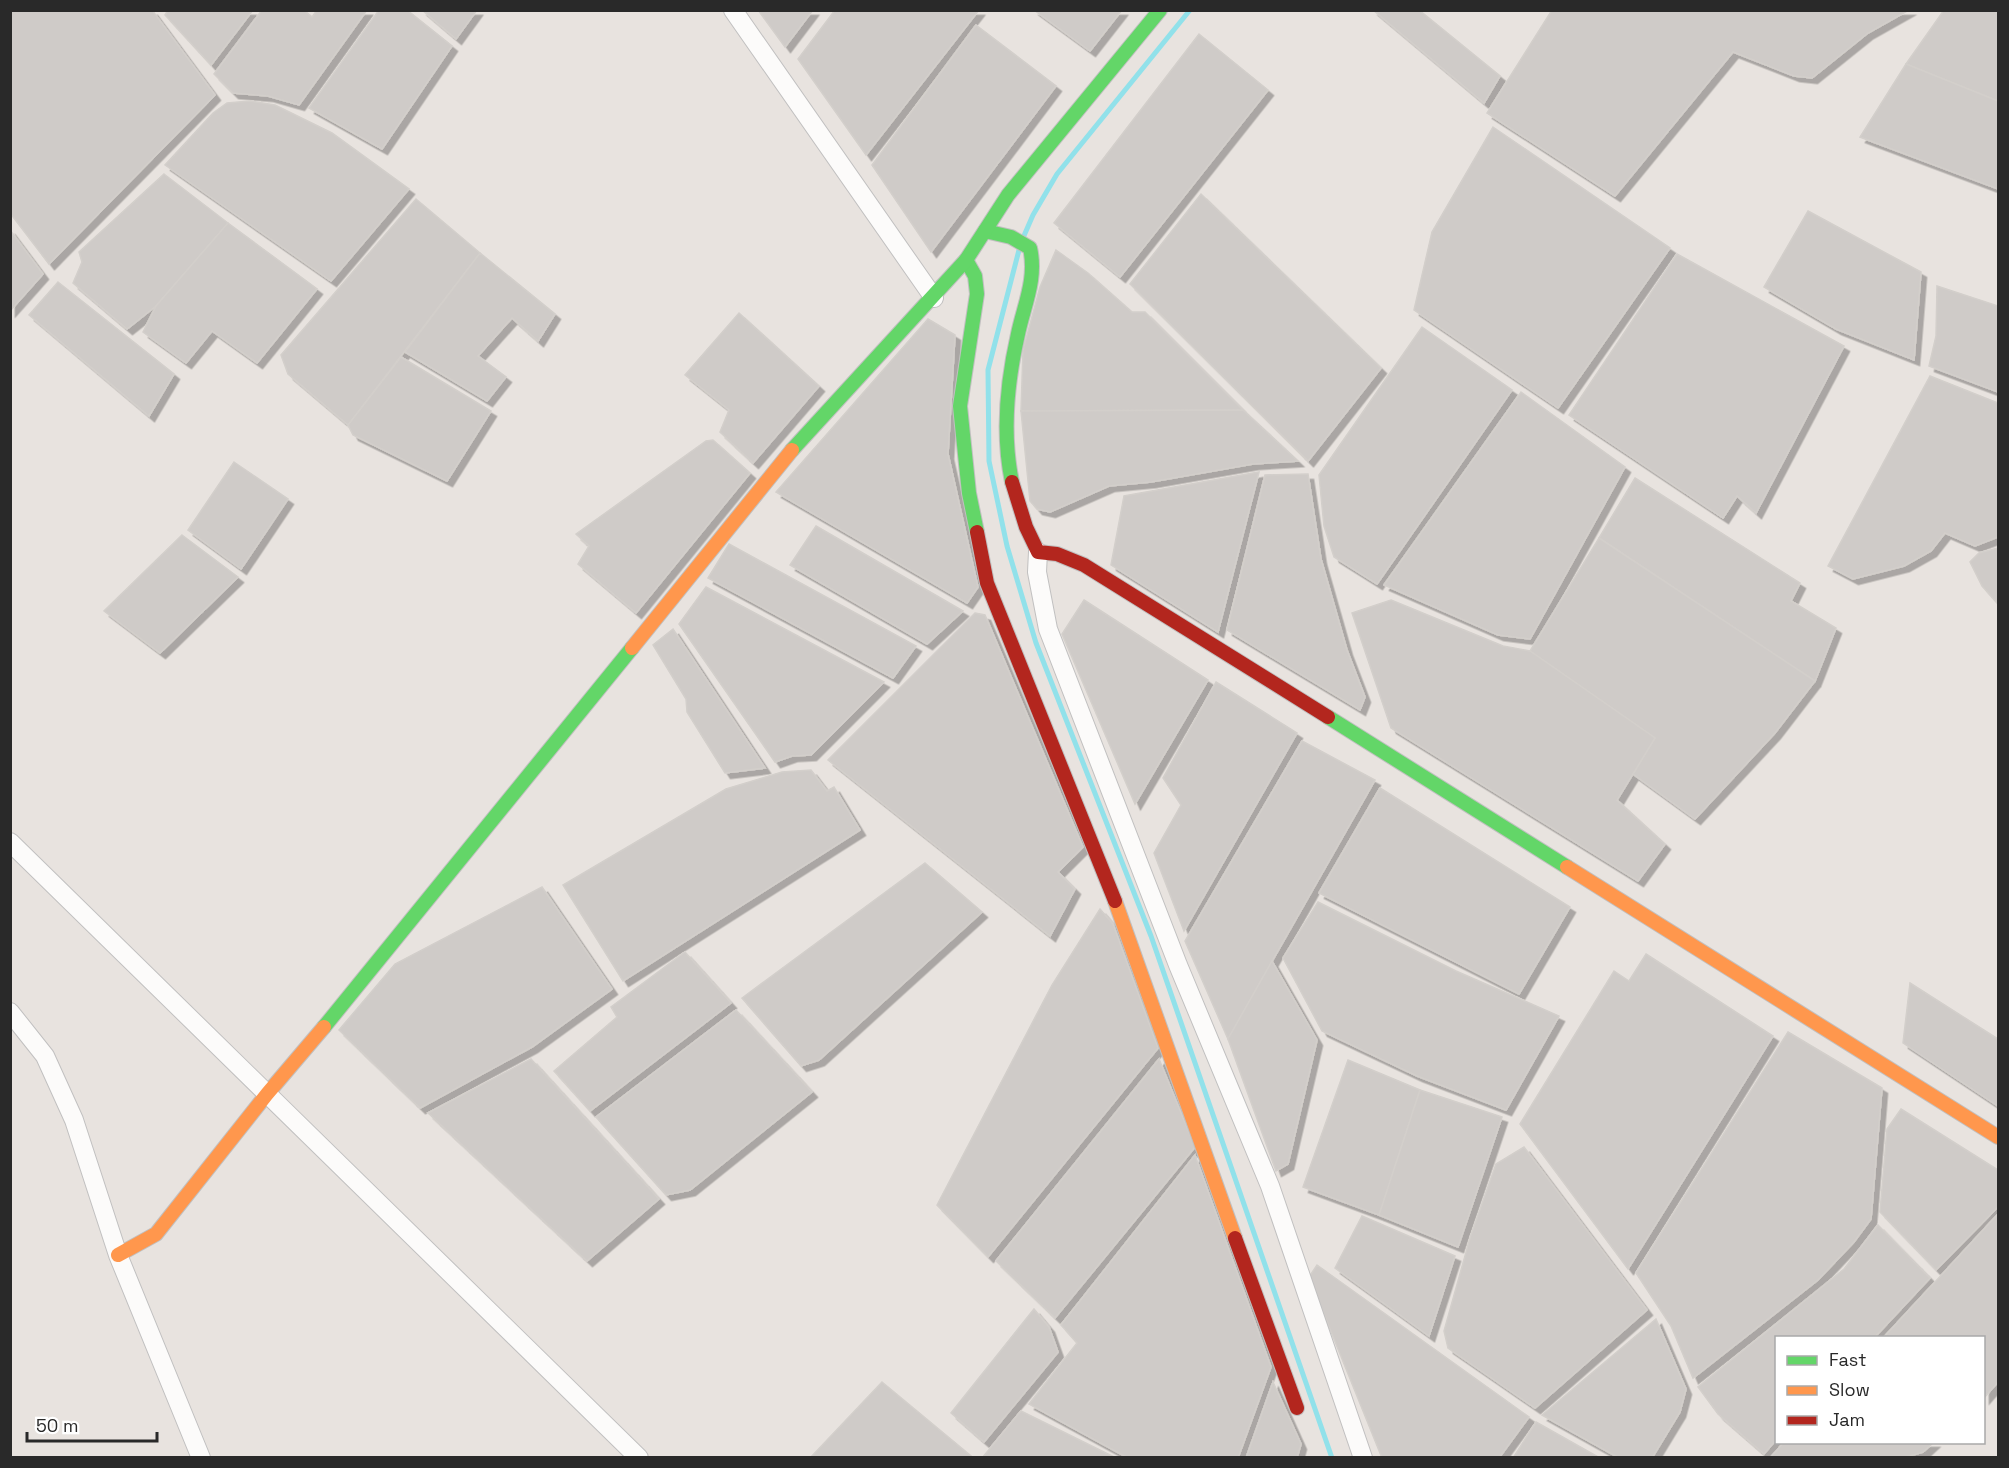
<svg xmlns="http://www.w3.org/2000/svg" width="2009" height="1468" font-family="'Space Grotesk',sans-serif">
<defs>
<filter id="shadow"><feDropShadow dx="5.5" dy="5.5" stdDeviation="0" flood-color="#0004"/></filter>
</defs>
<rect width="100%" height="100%" fill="#e8e3df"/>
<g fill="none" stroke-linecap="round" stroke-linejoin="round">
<g stroke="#91e1ea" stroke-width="5">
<path d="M1023,238L1033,215L1057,174L1190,10"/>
<path d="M1019,250L988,370L989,461L1007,546L1036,643L1151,936L1332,1458"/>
</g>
</g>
<g fill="#cfcbc8" stroke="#d3cfcb" stroke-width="1.5" filter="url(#shadow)">
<path d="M10,10H152L215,95L49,264L10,213Z"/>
<path d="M168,10H253L211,65L165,15Z"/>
<path d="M262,10H304L312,17L317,10H367L299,105L268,96L233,93L214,74Z"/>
<path d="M379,10H407L452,46L382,149L309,108Z"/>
<path d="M422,10H477L456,39Z"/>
<path d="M758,10H813L785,47Z"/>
<path d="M835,10H979L866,155L798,59Z"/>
<path d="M1034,10H1122L1090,51Z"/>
<path d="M1373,10H1419L1500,76L1484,103Z"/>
<path d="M1552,10H1909L1868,33L1812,78L1794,76L1733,52L1615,196L1487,113Z"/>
<path d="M1944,10H1998V101L1906,64Z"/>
<path d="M976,25L1056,86L931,252L872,165Z"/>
<path d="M1199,34L1268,90L1120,277L1054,223Z"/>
<path d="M1906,64L1998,101V189L1860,137Z"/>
<path d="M250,101L275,105L332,133L409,189L331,281L165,165L213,113L227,103Z"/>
<path d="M1493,127L1670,248L1558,408L1414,310L1432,232Z"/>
<path d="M164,174L228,223L156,306L127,329L73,283L82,262L79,252Z"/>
<path d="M1201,194L1381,368L1308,461L1130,284Z"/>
<path d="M416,199L480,253L348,425L288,374L281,355Z"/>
<path d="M1808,211L1921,272L1914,360L1836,329L1764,287Z"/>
<path d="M228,223L317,289L257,363L212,331L186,363L143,332L156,306Z"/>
<path d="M10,230L43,274L10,311Z"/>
<path d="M1056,250L1088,273L1132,312H1145L1243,410L1021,411L1023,350L1040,287Z"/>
<path d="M480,253L555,314L538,341L512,318L478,356L506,377L487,401L405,352Z"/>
<path d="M1677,254L1844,346L1756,513L1737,496L1723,518L1569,415Z"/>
<path d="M58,282L174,374L149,416L29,315Z"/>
<path d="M1937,286L1998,306V392L1929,366L1936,336Z"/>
<path d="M739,313L819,386L753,463L720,432L729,410L685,375Z"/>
<path d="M928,319L955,335L948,454L978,587L967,603L776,492Z"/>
<path d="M1422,327L1512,390L1377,584L1334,557L1324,526L1319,475Z"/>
<path d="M401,357L491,411L447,481L353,435L348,425Z"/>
<path d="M1930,376L1998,403V537L1975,546L1945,533L1931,551L1904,566L1853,579L1828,566Z"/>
<path d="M1521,392L1625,467L1530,639L1498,635L1384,585Z"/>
<path d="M1243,410L1298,461L1253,464L1151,482L1109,486L1050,512L1037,509L1030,501L1021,411Z"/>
<path d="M713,440L750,473L636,613L578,564L589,546L576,534L706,441Z"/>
<path d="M234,462L288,499L241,569L188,530Z"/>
<path d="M1259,472L1218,632L1111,565L1124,496Z"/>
<path d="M1308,474L1321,559L1347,650L1365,697L1360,710L1227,630L1265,475Z"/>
<path d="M1635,478L1800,583L1791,601L1836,628L1815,681L1599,538Z"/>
<path d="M816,526L963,611L927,644L790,565Z"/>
<path d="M182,535L238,577L160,653L104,611Z"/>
<path d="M1599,538L1815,681L1775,733L1695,819L1633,774L1655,738L1530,651Z"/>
<path d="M729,544L916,646L893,678L708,578Z"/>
<path d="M1998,548V604L1982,586L1970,562L1979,553Z"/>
<path d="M706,587L884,682L811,755L792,756L775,762L679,624Z"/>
<path d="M1084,600L1208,680L1135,804L1062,634Z"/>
<path d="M1391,600L1503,646L1530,651L1655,738L1617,800L1665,844L1638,881L1391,728L1352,613Z"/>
<path d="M975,613L985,615L1083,847L1058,872L1075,889L1050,936L828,760Z"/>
<path d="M673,629L765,768L725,773L687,712L686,699L653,645Z"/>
<path d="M1216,682L1297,733L1184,931L1154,853L1181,805L1163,778Z"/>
<path d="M1302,741L1375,780L1228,1039L1185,941Z"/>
<path d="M811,770L827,791L834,787L860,830L623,981L563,885L726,789L782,772Z"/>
<path d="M1380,788L1570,907L1519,994L1319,893Z"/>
<path d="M925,863L982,912L819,1060L801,1066L742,998Z"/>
<path d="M542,887L612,989L532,1047L420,1108L339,1030L395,964Z"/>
<path d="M1318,902L1456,971L1559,1016L1506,1110L1417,1076L1322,1031L1283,958Z"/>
<path d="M1100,909L1113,924L1158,1048L988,1257L937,1205L1052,985Z"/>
<path d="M685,952L731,1003L590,1111L554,1071L617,1017L611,1007Z"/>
<path d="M1646,954L1773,1036L1628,1269L1520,1124L1614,971L1629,981Z"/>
<path d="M1272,961L1317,1040L1288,1164L1276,1171L1228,1039Z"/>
<path d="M1910,983L1998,1039V1106L1903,1043Z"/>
<path d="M736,1010L812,1092L690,1190L666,1195L596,1117Z"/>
<path d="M1788,1032L1882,1088L1871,1219L1854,1242L1818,1280L1693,1378L1671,1326L1636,1273Z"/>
<path d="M531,1059L659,1199L587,1261L428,1113Z"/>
<path d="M1159,1059L1195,1147L1055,1318L996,1261Z"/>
<path d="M1348,1060L1420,1090L1379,1215L1303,1187Z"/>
<path d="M1420,1090L1502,1117L1458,1247L1379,1215Z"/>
<path d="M1901,1109L1998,1170V1207L1936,1270L1880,1212L1887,1129Z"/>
<path d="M1524,1147L1647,1310L1535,1408L1448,1348L1444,1331L1470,1238L1496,1164Z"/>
<path d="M1195,1155L1271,1367L1238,1458H1128L1029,1404L1077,1343L1061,1325Z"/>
<path d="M1998,1214V1382L1984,1398V1338H1883Z"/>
<path d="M1362,1216L1455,1256L1429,1336L1335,1268Z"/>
<path d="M1878,1225L1930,1278L1874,1338H1776V1440L1764,1454L1718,1414L1698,1387L1844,1269Z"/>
<path d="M1317,1265L1529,1417L1499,1458H1382L1309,1277Z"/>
<path d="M1034,1309L1049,1327L1058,1352L984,1442L951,1413Z"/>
<path d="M1656,1319L1686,1389L1680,1412L1652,1458H1619L1542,1415Z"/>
<path d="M882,1382L971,1456L970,1458H810Z"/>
<path d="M1273,1382L1301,1444L1297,1458H1246Z"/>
<path d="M1021,1411L1116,1458H982Z"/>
<path d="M1536,1422L1600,1458H1513Z"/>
<path d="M1784,1442H1934L1923,1452L1903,1458H1770Z"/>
</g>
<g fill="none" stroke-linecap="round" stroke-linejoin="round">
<g stroke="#c1c0c0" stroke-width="20">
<g id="street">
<path d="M733,10L934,298"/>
<path d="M1038,552L1037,572L1048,629L1178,965L1270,1186L1363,1458"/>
<path d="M10,842L639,1458"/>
<path d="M10,1012L45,1056L74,1120L118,1255L201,1458"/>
</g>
</g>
<g stroke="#c1c0c0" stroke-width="16">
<g id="fast">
<path d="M985,231L1011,237L1030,248C1037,279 1024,305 1018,334C1007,382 1002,434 1012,482"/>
<path d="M966,260L975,276L977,294L960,406L969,493L977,532"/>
<path d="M792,450L966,260L1008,195L1160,10"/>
<path d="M1328,717L1567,867"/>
<path d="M324,1027L632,648"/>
</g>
</g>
<g stroke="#c1c0c0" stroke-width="16">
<g id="slow">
<path d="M632,648L792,450"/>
<path d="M1567,867L1998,1137"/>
<path d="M1115,901L1235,1238"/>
<path d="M118,1255L156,1234L267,1094L324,1027"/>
</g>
</g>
<g stroke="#c1c0c0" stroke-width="16">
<g id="jam">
<path d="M1012,482L1026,527L1038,552L1057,554L1084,565L1328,717"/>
<path d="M977,532L987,583L1115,901"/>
<path d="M1235,1238L1297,1408"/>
</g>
</g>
<use href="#street" stroke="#fcfbfa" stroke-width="18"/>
<use href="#fast" stroke="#63d668" stroke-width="14"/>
<use href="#slow" stroke="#ff974d" stroke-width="14"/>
<use href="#jam" stroke="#b3261e" stroke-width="14"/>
</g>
<rect width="2009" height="1468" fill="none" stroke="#292929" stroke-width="24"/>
<rect x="1775" y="1336" width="210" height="108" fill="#ffffff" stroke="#a9a9a9" stroke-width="1.5"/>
<rect x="1787" y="1356" width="30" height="9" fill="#63d668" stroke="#a9a9a9" stroke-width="1.5"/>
<text x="1829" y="1366" font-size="18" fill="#292929">Fast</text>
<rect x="1787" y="1386" width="30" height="9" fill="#ff974d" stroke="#a9a9a9" stroke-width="1.5"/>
<text x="1829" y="1396" font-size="18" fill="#292929">Slow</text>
<rect x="1787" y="1416" width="30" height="9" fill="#b3261e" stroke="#a9a9a9" stroke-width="1.5"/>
<text x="1829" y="1426" font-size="18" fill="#292929">Jam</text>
<path d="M27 1432v9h130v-9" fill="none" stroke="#292929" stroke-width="3"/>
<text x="36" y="1432" font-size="18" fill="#292929" stroke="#ffffff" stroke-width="4.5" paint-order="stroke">50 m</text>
</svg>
